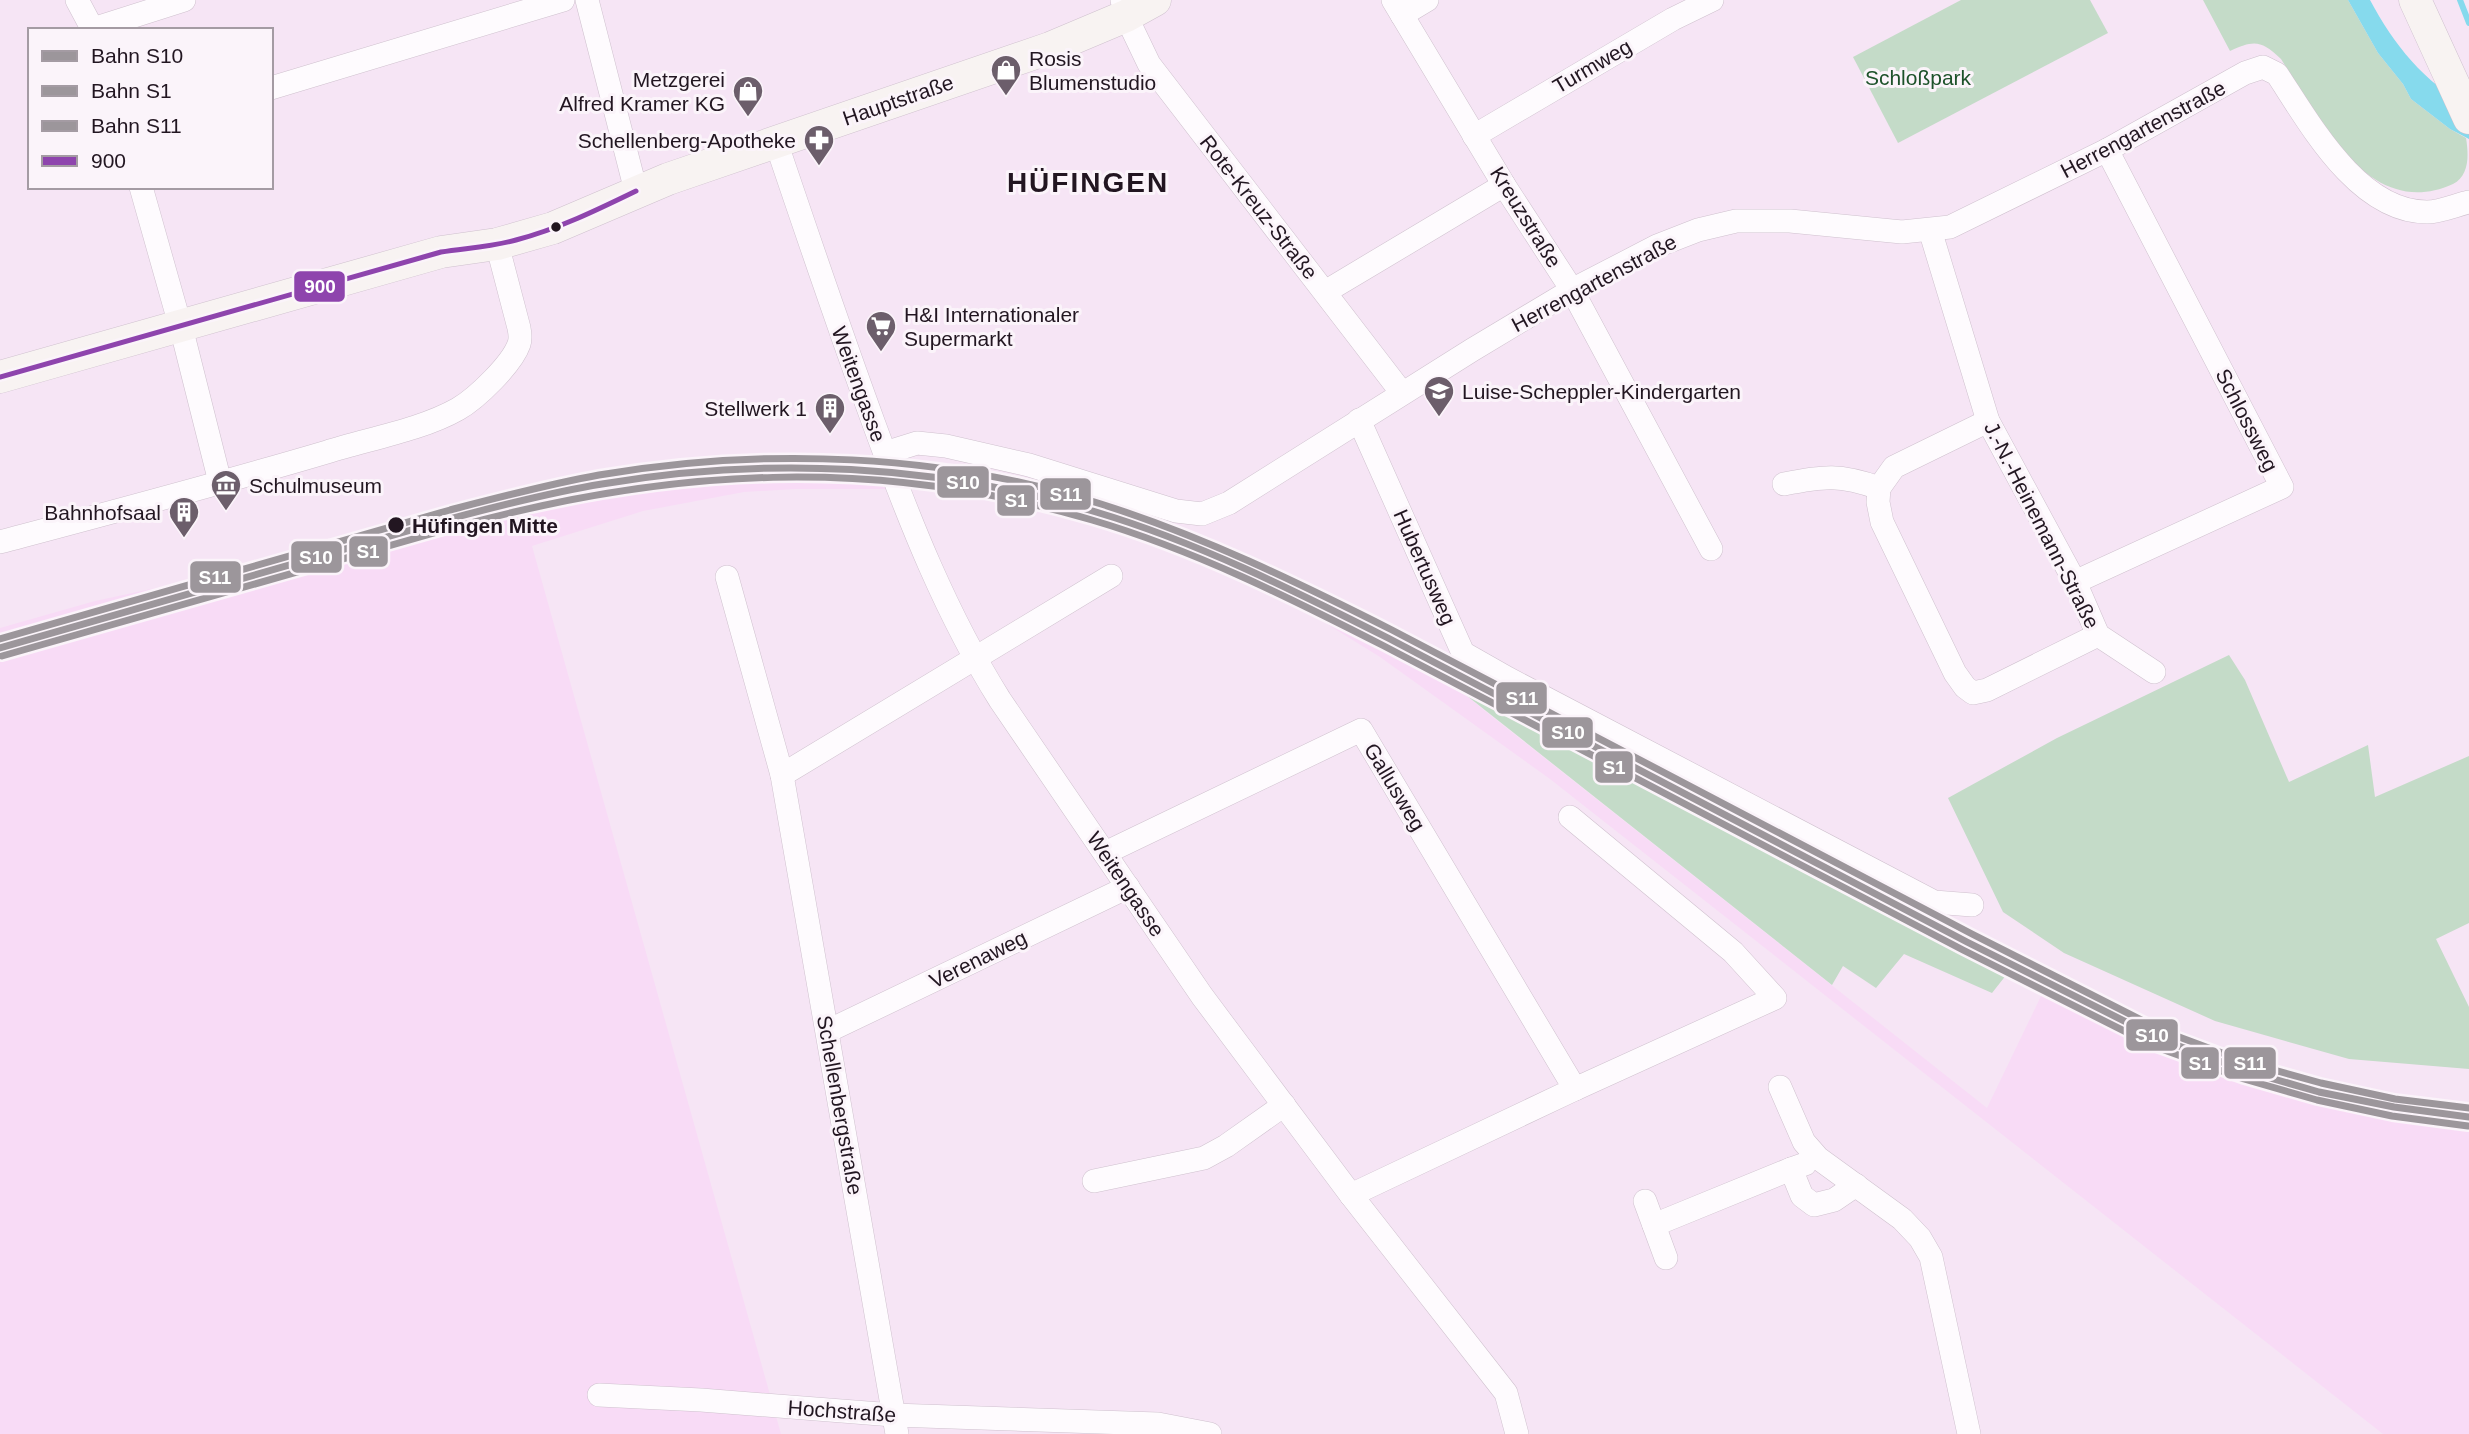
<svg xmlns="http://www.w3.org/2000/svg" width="2469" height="1434" font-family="Helvetica,sans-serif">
<rect width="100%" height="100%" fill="#f6e5f5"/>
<path fill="#f8dbf6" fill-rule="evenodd" d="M767,455L829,456L947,467L1041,487L1095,503L1188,535L1280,576L1421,646L2025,963L2163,1029L2222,1053L2322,1085L2382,1097L2469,1108V1434H2383L1550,779L1380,657L1314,616L1271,593L1186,554L1090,520L1040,507L985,494L946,489H796L744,492L643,511L532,546L781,1434H0V628L95,601L165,586L168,594L467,509L606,477L605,470L655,463ZM1456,687L2043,992L1987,1108L1485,711Z"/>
<g fill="#c4dbc8">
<path d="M1961,0H2090L2108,33L1898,143L1853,57Z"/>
<path d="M2203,0H2348L2378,53L2403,84L2411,99L2450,129L2466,138C2469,156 2469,176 2453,184C2368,223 2318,116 2281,59C2261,40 2254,40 2230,51Z"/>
<path d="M2229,655L2245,680L2289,782L2368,745L2375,797L2469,756V923L2436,939L2469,1007V1069L2349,1059L2215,1021L2064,953L2003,912L1948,798L2057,738Z"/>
<path d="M1452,684L2007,974L1992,993L1904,954L1876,988L1843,966L1832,985Z"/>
</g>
<path fill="#86daed" d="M2348,0H2370C2394,45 2424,82 2469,107V139L2450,129L2411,99L2403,84L2378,53Z"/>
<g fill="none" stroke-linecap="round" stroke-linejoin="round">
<path stroke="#86daed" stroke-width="6" d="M2460,0L2469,23"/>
<g stroke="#cfc1ce" stroke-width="24">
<g id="street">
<path d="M77,0L93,30"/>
<path d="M587,0L636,191"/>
<path d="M1122,0L1126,16L1149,64L1402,393"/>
<path d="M1393,0L1504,185L1572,290L1711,549"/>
<path d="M1402,15L1427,0"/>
<path d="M93,29L184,0"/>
<path d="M271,88L563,0"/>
<path d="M1474,136L1673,19L1712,0"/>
<path d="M776,142C808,237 840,331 874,424C909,520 946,614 1000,700L1202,996L1351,1195L1506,1393L1517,1434"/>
<path d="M141,187L184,339L220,482"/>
<path d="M1930,230L1988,421L2075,582L2098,635L2154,672"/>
<path d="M1325,292L1504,185"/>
<path d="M1359,420L1463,653L1507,678L1934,902L1972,905"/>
<path d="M885,453L917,443L946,446L1029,465L1176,511L1202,514L1229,503L1472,350L1572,290L1657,246L1698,230L1736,221H1790L1902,232L1950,227L2107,150L2245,73L2263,67L2277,74C2310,124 2358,212 2427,212C2440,212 2456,205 2469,202"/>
<path d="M1784,484C1824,476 1840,474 1879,488L1894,467L1988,421"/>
<path d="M1879,488L1878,502L1882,522L1955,673L1965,687L1973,693L1987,690L2098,635"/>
<path d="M0,542C109,513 219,484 327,452C368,439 421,430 458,409C477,398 512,364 519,344C521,338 520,333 519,328L497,244"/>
<path d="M727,577L782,775L897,1434"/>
<path d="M2075,582L2282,487L2107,150"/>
<path d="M782,775L1111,576"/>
<path d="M1570,817L1733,952L1775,998L1575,1089"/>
<path d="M1105,853L1361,730L1575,1089L1351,1195"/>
<path d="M828,1031L1128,887"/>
<path d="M1780,1087L1804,1142L1818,1158L1902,1219L1920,1238L1931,1257L1969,1434"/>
<path d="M1805,1164L1791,1169L1802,1196L1814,1205L1834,1200L1856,1185"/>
<path d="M1094,1181L1204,1158L1226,1146L1284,1105"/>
<path d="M1645,1201L1666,1258"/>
<path d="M1654,1225L1791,1169"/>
<path d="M599,1395L701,1400L893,1415L1158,1424L1210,1434"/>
</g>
</g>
<g stroke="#cfc1ce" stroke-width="33">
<g id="secondary">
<path d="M2415,0L2469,118"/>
<path d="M0,377L441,252L497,244L553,228L668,179L1050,48L1126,16L1155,0"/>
</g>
</g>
<use href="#street" stroke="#fefbfe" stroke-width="23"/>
<use href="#secondary" stroke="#f8f3f2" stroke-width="32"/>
<g stroke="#fbf4fa" stroke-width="10">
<path id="bus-1" d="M0,377L441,252C466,248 491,247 516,240C558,229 597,210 636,191"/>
</g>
<use href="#bus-1" stroke="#8e44ad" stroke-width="5"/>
<g stroke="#fbf4fa" stroke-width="12">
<path id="rail-1" d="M0,648L453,518C502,505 552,492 602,484C766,456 937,464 1096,512C1197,542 1293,590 1388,638L1967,942L2160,1039L2246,1071L2319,1092L2394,1107L2469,1117"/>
</g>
<g stroke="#fbf4fa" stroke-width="12">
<path id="rail-2" d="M2,656L455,527C671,468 875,456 1092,520C1194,550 1290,598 1384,646L1963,950L2156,1047L2244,1079L2317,1100L2392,1116L2468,1126"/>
</g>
<g stroke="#fbf4fa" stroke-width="12">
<path id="rail-3" d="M0,639L450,510C500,497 549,484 599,475C764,447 941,453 1101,504C1202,536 1297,582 1392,630L1972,934L2163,1031L2249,1063L2321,1083L2395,1099L2469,1108"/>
</g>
<use href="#rail-1" stroke="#9c969b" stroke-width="7"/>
<use href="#rail-2" stroke="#9c969b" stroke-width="7"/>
<use href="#rail-3" stroke="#9c969b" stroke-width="7"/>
</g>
<defs>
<g id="shop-pin" transform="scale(1.575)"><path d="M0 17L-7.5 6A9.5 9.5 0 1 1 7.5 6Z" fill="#6c5e6b" stroke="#fbf4fa"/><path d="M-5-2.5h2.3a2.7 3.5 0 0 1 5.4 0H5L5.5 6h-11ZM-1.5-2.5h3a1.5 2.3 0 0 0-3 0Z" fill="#fff"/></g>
<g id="pharmacy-pin" transform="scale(1.575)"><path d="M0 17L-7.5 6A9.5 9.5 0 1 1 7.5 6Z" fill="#6c5e6b" stroke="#fbf4fa"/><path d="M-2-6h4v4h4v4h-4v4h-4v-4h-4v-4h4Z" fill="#fff"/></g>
<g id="supermarket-pin" transform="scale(1.575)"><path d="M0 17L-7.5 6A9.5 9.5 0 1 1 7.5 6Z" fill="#6c5e6b" stroke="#fbf4fa"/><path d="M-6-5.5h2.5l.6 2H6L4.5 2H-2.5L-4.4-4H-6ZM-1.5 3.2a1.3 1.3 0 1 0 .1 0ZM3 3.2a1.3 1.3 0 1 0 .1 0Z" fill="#fff"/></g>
<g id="school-pin" transform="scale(1.575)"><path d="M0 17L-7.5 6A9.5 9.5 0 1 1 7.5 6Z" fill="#6c5e6b" stroke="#fbf4fa"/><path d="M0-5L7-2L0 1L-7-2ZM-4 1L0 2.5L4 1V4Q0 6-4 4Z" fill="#fff"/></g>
<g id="building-pin" transform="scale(1.575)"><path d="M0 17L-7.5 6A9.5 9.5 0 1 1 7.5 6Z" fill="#6c5e6b" stroke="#fbf4fa"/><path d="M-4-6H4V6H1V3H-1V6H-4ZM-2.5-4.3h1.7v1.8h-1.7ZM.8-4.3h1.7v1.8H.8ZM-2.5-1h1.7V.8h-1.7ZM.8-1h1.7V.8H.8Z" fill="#fff"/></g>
<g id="museum-pin" transform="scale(1.575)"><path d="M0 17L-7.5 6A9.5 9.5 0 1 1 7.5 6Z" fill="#6c5e6b" stroke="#fbf4fa"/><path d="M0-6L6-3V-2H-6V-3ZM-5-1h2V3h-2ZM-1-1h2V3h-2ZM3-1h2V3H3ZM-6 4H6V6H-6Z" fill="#fff"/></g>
</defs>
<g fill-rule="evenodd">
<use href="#shop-pin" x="1006" y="70"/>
<use href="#shop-pin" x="748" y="91"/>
<use href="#pharmacy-pin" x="819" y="140"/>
<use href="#supermarket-pin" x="881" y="326"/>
<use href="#school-pin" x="1439" y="391"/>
<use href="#building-pin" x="830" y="408"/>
<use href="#museum-pin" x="226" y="485"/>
<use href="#building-pin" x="184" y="512"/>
</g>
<g fill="#221621" stroke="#fbf4fa" stroke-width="2.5">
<circle cx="556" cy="227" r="6"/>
<circle cx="396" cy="525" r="9"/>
</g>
<g text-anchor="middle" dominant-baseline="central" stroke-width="6" stroke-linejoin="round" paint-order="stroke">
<g font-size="21" fill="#221621" stroke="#fbf4fa" text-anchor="start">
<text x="1029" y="58">Rosis<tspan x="1029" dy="24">Blumenstudio</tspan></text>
<text x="725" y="79" text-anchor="end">Metzgerei<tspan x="725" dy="24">Alfred Kramer KG</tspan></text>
<text x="796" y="140" text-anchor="end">Schellenberg-Apotheke</text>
<text x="904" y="314">H&amp;I Internationaler<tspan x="904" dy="24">Supermarkt</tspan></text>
<text x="1462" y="391">Luise-Scheppler-Kindergarten</text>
<text x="807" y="408" text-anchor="end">Stellwerk 1</text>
<text x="249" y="485">Schulmuseum</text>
<text x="161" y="512" text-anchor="end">Bahnhofsaal</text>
</g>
<g font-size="21" fill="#221621" stroke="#fbf4fa">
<text transform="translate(1592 66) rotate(-30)">Turmweg</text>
<text transform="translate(898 100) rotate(-19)">Hauptstraße</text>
<text transform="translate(2143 129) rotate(-28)">Herrengartenstraße</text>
<text transform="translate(1259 207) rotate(52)">Rote-Kreuz-Straße</text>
<text transform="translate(1526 217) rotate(58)">Kreuzstraße</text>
<text transform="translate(1594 283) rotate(-28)">Herrengartenstraße</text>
<text transform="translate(859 384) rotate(70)">Weitengasse</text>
<text transform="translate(2247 420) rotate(63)">Schlossweg</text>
<text transform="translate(2042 525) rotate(63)">J.-N.-Heinemann-Straße</text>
<text transform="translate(1425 567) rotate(66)">Hubertusweg</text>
<text transform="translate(1395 787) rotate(59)">Gallusweg</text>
<text transform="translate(1126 884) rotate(56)">Weitengasse</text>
<text transform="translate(978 959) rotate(-26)">Verenaweg</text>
<text transform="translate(840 1105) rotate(80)">Schellenbergstraße</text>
<text transform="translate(842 1411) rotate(4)">Hochstraße</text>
</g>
<g font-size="21" fill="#1d522a" stroke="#fbf4fa">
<text x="1918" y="77">Schloßpark</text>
</g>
<g font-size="21" font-weight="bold" fill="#221621" stroke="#fbf4fa" text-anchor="start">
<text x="412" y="525">Hüfingen Mitte</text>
</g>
<g font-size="28" font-weight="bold" letter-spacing="2" fill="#221621" stroke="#fbf4fa">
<text x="1088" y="182">HÜFINGEN</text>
</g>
</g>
<g stroke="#fbf4fa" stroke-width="2.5">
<rect x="293" y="270" width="53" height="33" rx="7" fill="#8e44ad"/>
<rect x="936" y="465" width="54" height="34" rx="7" fill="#9c969b"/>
<rect x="1039" y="477" width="53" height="34" rx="7" fill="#9c969b"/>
<rect x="996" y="484" width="40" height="33" rx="7" fill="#9c969b"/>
<rect x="348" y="535" width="41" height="33" rx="7" fill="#9c969b"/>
<rect x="290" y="540" width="53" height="34" rx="7" fill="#9c969b"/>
<rect x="189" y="560" width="53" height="34" rx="7" fill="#9c969b"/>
<rect x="1495" y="681" width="53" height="34" rx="7" fill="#9c969b"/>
<rect x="1541" y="716" width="53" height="33" rx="7" fill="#9c969b"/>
<rect x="1594" y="750" width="40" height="34" rx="7" fill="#9c969b"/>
<rect x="2125" y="1018" width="54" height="34" rx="7" fill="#9c969b"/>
<rect x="2180" y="1046" width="40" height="34" rx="7" fill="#9c969b"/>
<rect x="2223" y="1046" width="54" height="34" rx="7" fill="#9c969b"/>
</g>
<g font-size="19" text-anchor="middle" font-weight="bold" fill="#fff">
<text x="320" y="293">900</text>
<text x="963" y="489">S10</text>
<text x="1066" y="501">S11</text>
<text x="1016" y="507">S1</text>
<text x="368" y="558">S1</text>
<text x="316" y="564">S10</text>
<text x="215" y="584">S11</text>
<text x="1522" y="705">S11</text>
<text x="1568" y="739">S10</text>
<text x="1614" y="774">S1</text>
<text x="2152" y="1042">S10</text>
<text x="2200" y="1070">S1</text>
<text x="2250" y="1070">S11</text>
</g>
<rect x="28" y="28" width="245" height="161" fill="#fbf4fa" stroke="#a49ba3" stroke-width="2"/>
<rect x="42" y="51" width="35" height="10" fill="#9c969b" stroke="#a49ba3" stroke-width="2"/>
<text x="91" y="63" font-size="21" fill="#221621">Bahn S10</text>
<rect x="42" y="86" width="35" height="10" fill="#9c969b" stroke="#a49ba3" stroke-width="2"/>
<text x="91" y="98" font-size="21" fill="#221621">Bahn S1</text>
<rect x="42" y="121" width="35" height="10" fill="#9c969b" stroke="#a49ba3" stroke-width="2"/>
<text x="91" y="133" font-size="21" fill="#221621">Bahn S11</text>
<rect x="42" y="156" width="35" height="10" fill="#8e44ad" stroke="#a49ba3" stroke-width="2"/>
<text x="91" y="168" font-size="21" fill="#221621">900</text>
</svg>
